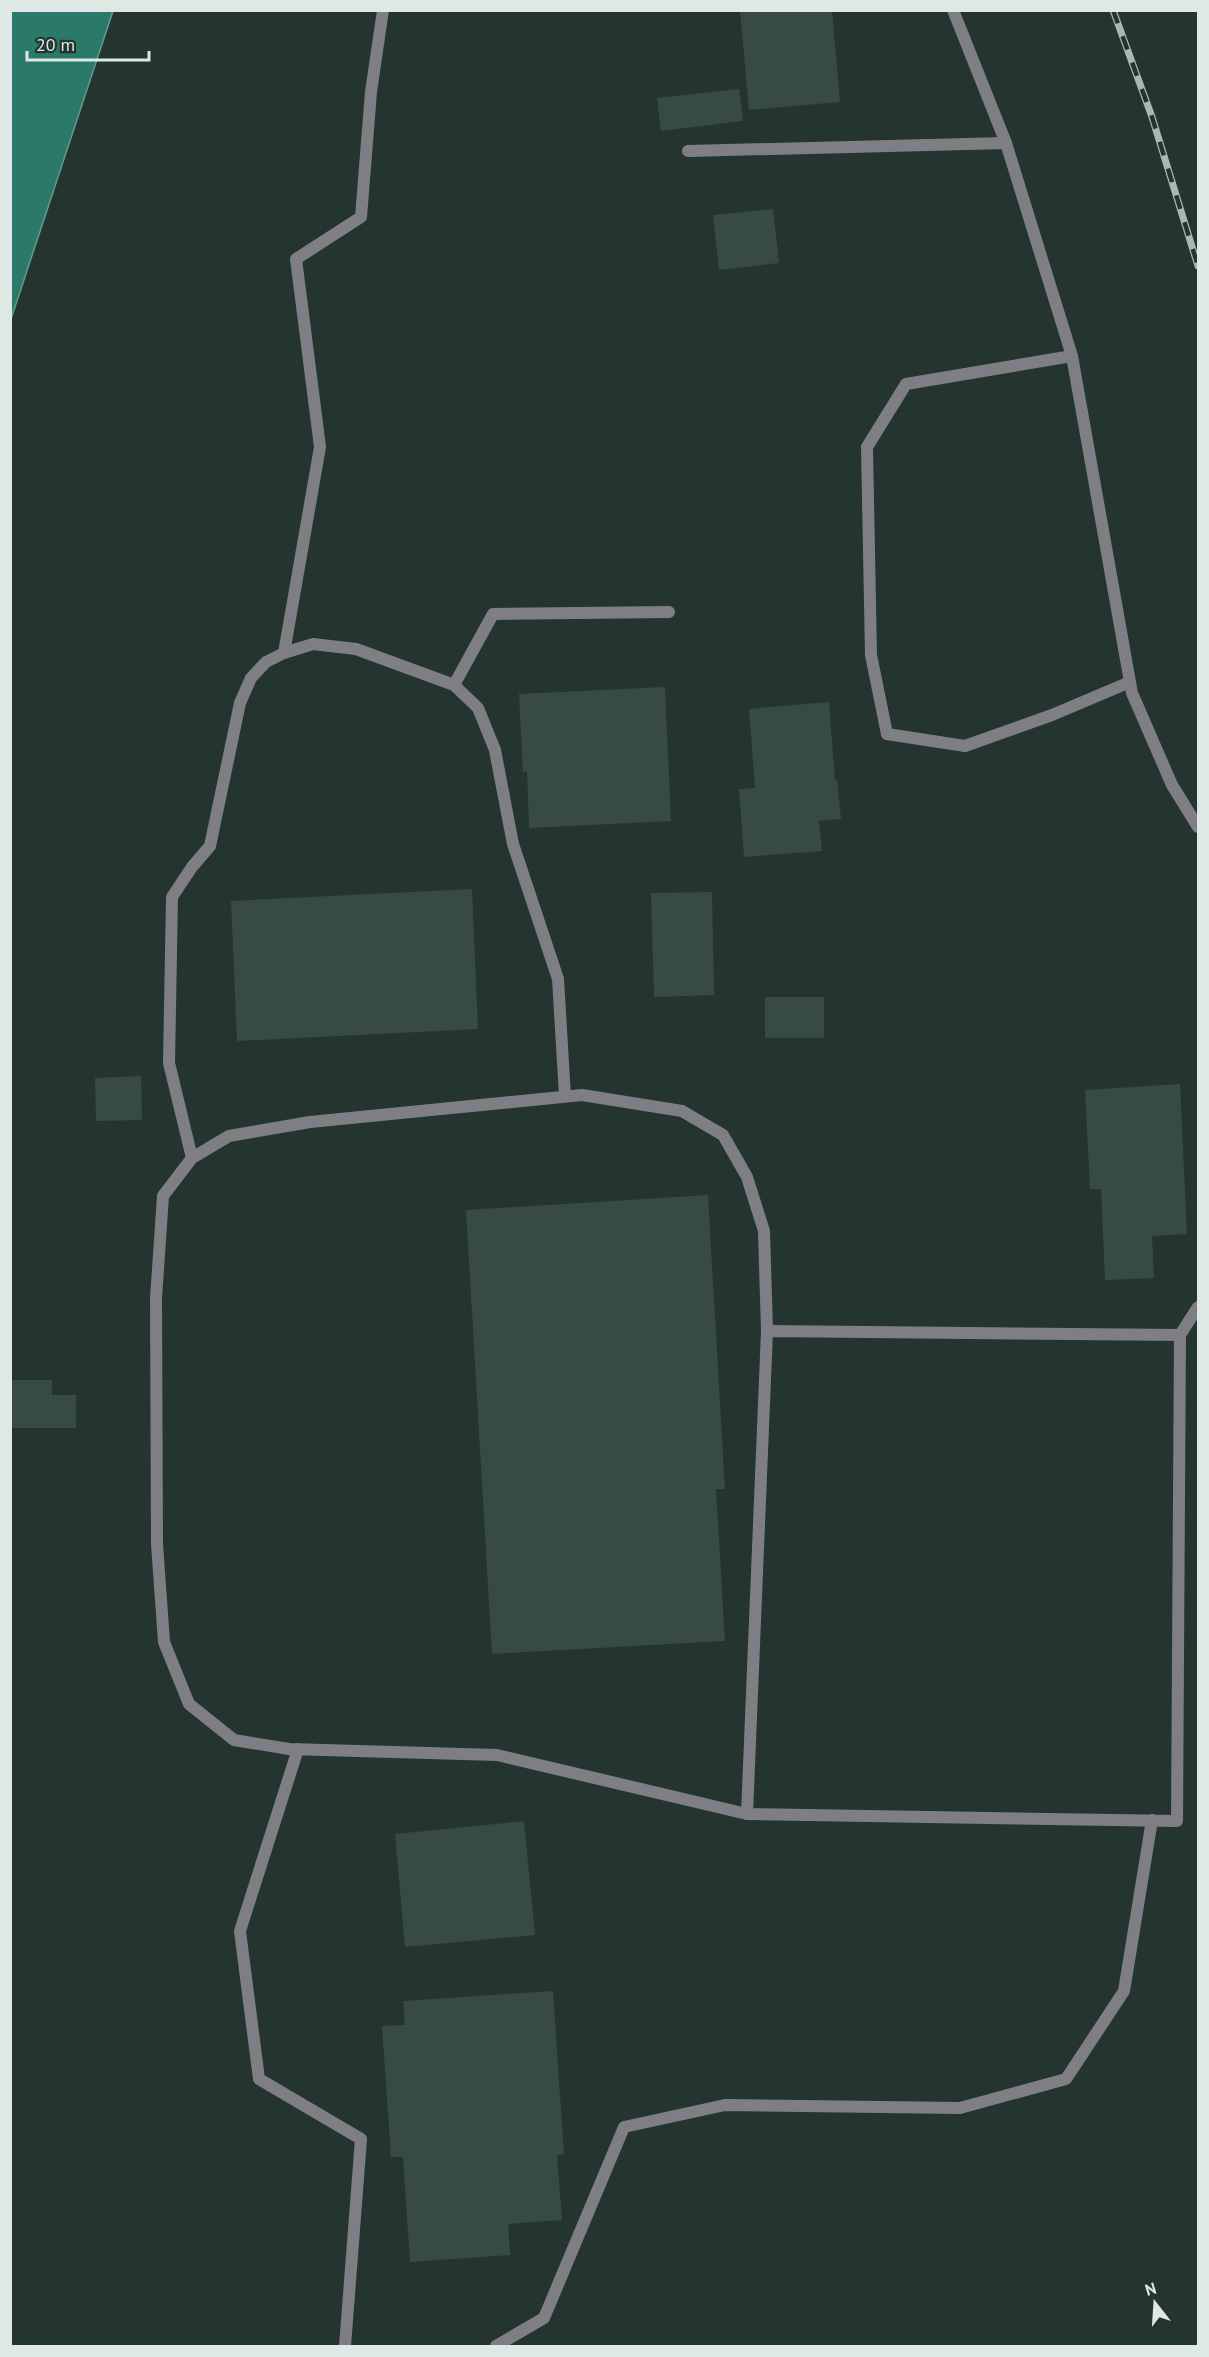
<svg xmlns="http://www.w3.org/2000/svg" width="1209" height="2357" font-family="'PT Sans',sans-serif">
<rect width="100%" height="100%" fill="#243530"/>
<path fill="#2b7a69" stroke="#619b8e" stroke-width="1.5" d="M11,10L113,11L11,319L10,11Z"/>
<g fill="#384a45">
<path d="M740,10H832L840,102L749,110Z"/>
<path d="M739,89L743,121L661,131L657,98Z"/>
<path d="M773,209L779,263L719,270L713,215Z"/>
<path d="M665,687L671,821L529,828L527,771L523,772L519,694Z"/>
<path d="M829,702L835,780H837L841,819L819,821L822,851L744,857L739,789L755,788L749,709Z"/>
<path d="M472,889L478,1029L237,1041L231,901Z"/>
<path d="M712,892L714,995L654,997L651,893Z"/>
<rect x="765" y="997" width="59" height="41"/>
<path d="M141,1076L142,1120L96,1121L95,1078Z"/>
<path d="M1180,1084L1187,1234L1152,1236L1154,1278L1105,1280L1101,1189H1090L1085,1090Z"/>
<path d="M708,1195L725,1489H716L725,1641L492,1654L466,1210Z"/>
<path d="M10,1380H52V1395H76V1428H10Z"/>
<path d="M524,1821L535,1935L405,1947L395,1834Z"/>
<path d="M553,1991L564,2155H557L562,2220L508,2224L510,2255L410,2262L403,2157H391L382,2026L405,2025L403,2001Z"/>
</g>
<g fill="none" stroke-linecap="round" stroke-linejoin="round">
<g stroke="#807e85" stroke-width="12">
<path d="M953,10L1006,143"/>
<path d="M688,151L1006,143L1072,356"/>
<path d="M284,653L320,447L296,259L361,217L371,92L383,10"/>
<path d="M1130,682L1052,715L965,746L887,734L871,655L867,447L906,384L1072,356L1130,682L1132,693L1172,785L1198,827"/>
<path d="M454,685L493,614L669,612"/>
<path d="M192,1158L169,1063L172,897L192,867L210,846L240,703L251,678L266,662L284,653L313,644L356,649L454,685L478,708L495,750L513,844L558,979L565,1096"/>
<path d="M1180,1335L767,1331L747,1814L1177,1821L1180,1335L1198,1307"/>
<path d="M298,1749L240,1931L259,2079L361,2139L345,2346"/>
<path d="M747,1814L497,1755L289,1749L234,1740L189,1704L164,1642L157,1544L156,1298L163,1196L192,1158L229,1136L310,1122L582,1095L682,1111L723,1135L747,1177L764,1231L767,1331"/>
<path d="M496,2346L544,2318L624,2127L725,2105L960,2108L1066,2079L1124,1991L1152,1820"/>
</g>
<g stroke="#abb7b4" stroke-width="7">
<path id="rail" d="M1113,10L1152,117L1198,266"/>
</g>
<use href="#rail" stroke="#243530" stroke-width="4.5" stroke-dasharray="14" stroke-linecap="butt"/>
</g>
<rect width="1209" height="2357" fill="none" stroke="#dee8e5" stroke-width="24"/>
<g transform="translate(1155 2303) rotate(343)" stroke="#243530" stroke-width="4.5" paint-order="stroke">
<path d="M0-4.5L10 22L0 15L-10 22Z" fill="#dee8e5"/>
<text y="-9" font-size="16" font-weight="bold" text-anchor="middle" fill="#dee8e5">N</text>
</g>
<path d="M27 51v9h122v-9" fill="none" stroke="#dee8e5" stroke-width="3"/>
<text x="36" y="51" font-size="18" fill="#dee8e5" stroke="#243530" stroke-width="4.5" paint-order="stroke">20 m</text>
</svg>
